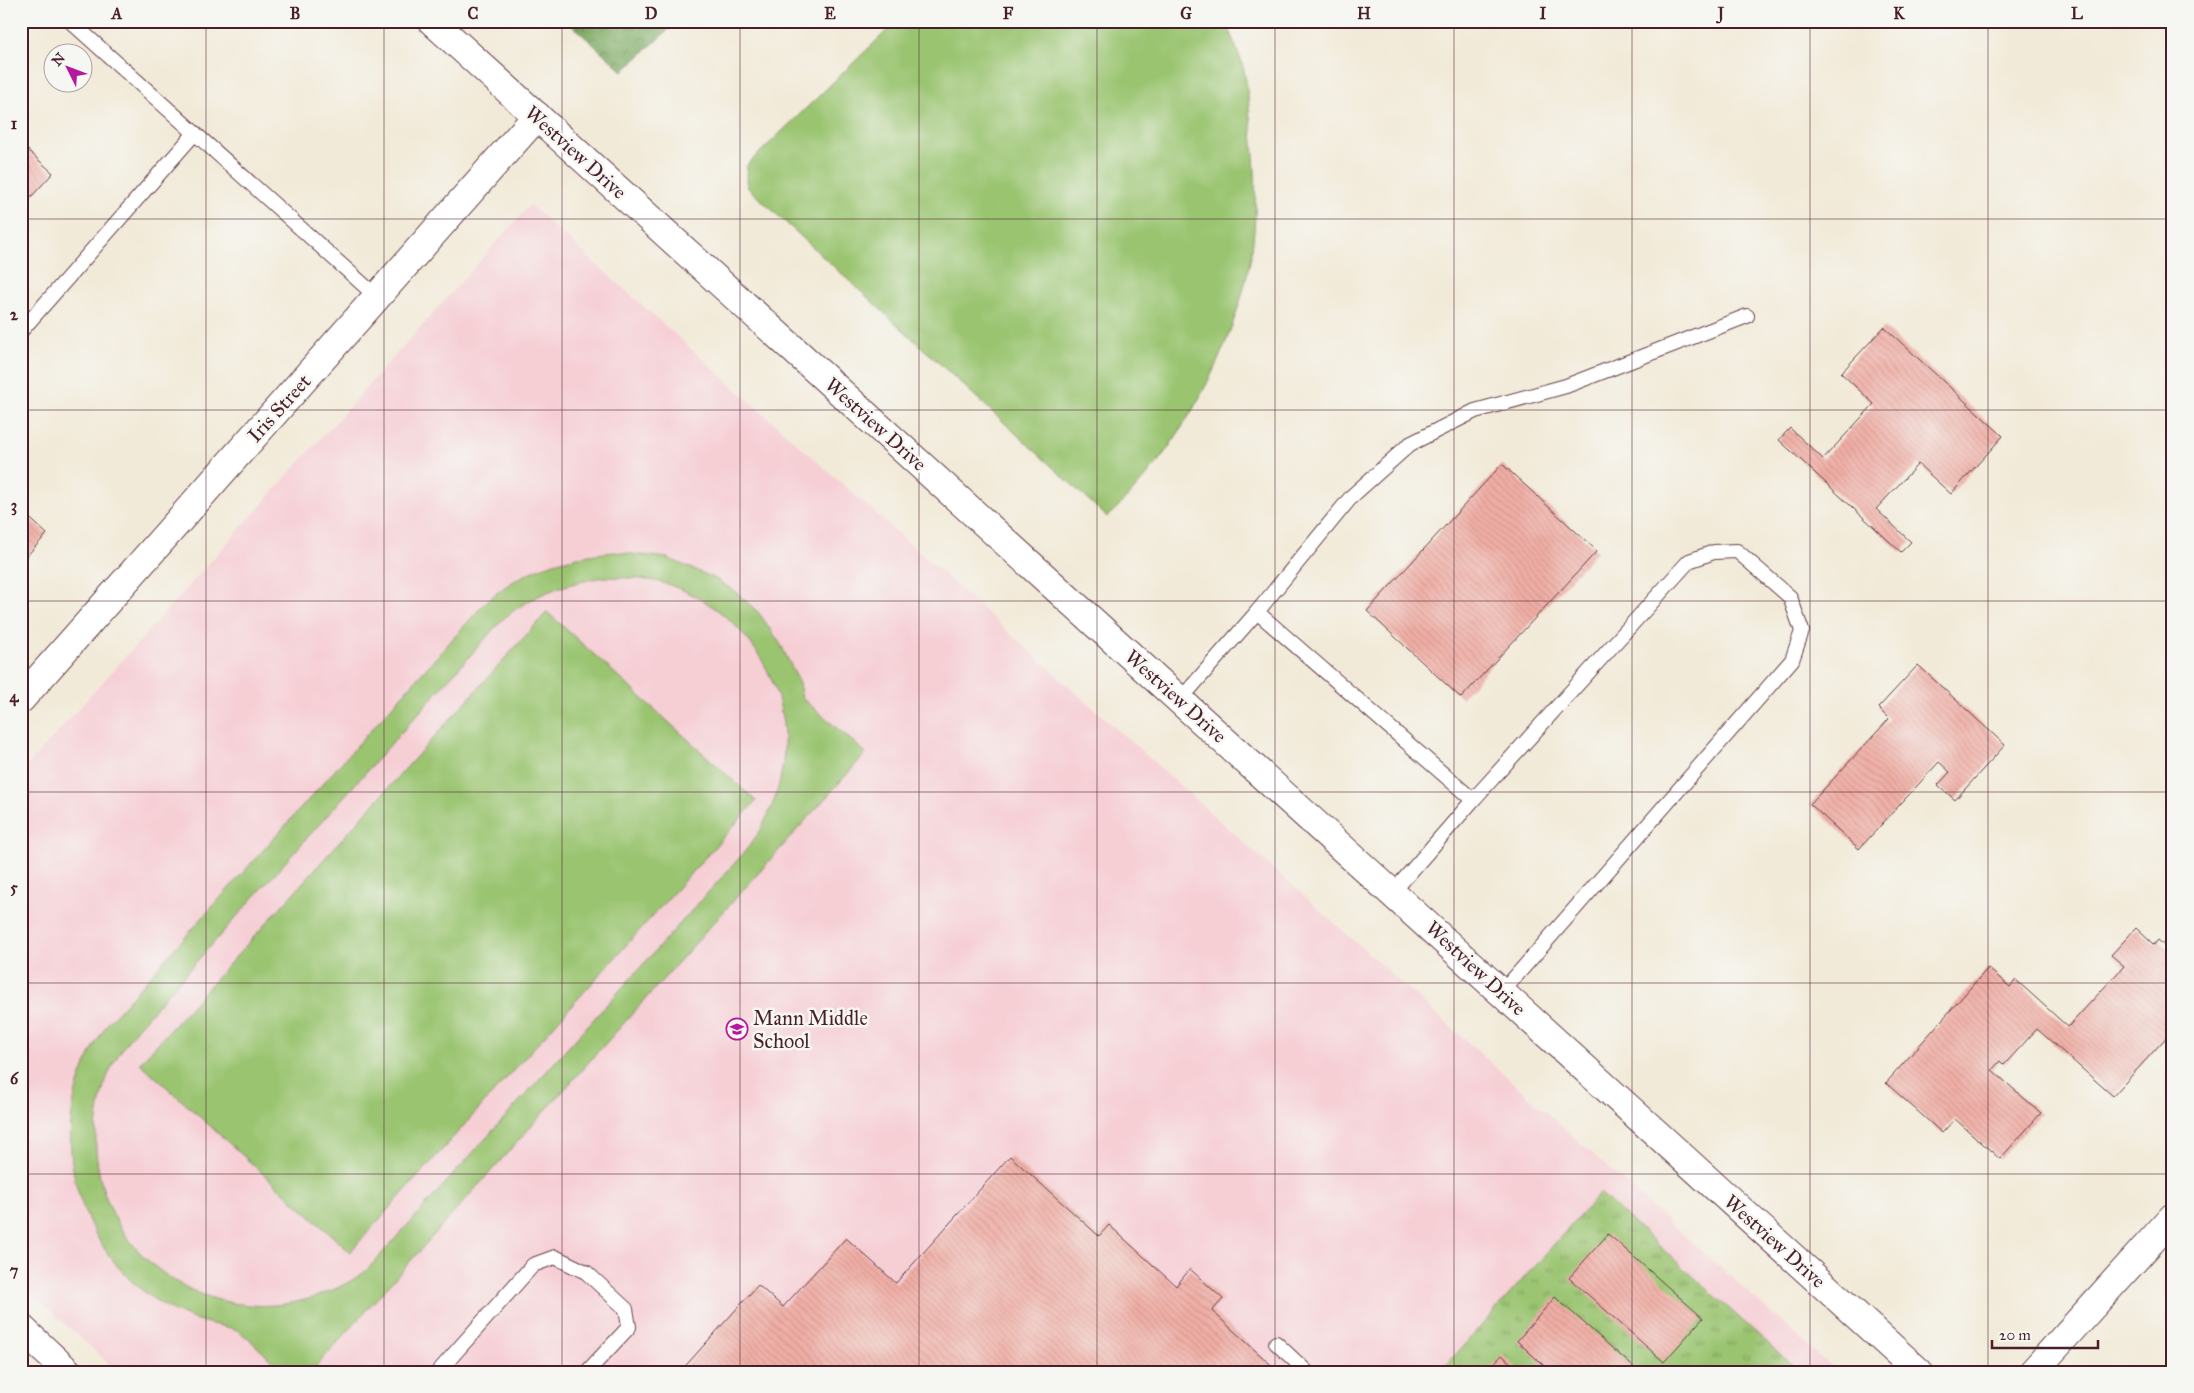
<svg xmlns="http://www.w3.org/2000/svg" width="2194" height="1393" font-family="'IM FELL Great Primer',serif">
<defs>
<pattern id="forest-crowns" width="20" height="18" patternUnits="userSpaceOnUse" patternTransform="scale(1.25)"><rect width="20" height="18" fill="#7baa62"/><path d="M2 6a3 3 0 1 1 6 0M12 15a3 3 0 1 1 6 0" fill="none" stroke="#678a51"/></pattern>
<pattern id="park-tufts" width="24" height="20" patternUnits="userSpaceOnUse" patternTransform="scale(1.25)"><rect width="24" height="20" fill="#9ac470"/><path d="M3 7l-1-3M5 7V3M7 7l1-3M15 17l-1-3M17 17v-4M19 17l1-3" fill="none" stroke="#809f5c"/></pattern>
<pattern id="building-back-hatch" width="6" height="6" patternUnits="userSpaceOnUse" patternTransform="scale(1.25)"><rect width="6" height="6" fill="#f0aea5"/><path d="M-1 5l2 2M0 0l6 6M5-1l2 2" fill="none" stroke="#cf958e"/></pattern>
</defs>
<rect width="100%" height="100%" fill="#f6f6f2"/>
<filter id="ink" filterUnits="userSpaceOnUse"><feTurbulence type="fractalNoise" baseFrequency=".02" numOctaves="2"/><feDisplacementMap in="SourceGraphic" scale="10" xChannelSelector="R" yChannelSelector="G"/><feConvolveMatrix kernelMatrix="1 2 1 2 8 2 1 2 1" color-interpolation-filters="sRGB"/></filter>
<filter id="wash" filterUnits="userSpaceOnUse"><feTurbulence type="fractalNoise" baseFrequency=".0096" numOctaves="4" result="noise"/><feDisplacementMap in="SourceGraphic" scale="20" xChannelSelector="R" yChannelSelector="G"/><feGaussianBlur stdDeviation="1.12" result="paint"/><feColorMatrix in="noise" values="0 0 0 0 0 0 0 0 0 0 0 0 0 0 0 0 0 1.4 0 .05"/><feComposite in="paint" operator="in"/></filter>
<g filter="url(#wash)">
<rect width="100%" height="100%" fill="#f2ead8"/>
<path fill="#f6cfd5" d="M530,205L1837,1372H118L21,1284V773Z"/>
<path fill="url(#forest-crowns)" stroke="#626446" d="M567,21H678L623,71Z"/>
<path fill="url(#park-tufts)" stroke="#72724e" d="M1600,1193L1800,1372H1440Z"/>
<g fill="#9ac470" stroke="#72724e" fill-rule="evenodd">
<path d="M897,21H1225C1231,36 1239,52 1243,67C1248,85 1248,105 1251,124C1256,167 1258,212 1251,256C1234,350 1178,454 1107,517L747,187V165Z"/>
<path d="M615,552L667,558L716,579L738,594L759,613L781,645L798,680L802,698L866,753L311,1372H283C272,1362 246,1334 235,1329C228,1327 220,1326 212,1324C195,1320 175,1313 160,1303C91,1260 56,1171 76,1092C82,1067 94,1045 108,1023L484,604C521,569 565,556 615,552ZM604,577C629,578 655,578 678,588C788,633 818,766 742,855L366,1271C229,1368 56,1246 104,1086C111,1064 124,1045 138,1027L501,621C531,594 564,584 604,577Z"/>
<path d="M547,612L756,801L350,1252L140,1063Z"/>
</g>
<g id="blocks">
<g fill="url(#building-back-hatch)">
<path d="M21,144L53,173L21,208Z"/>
<path d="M1884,327L2003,436L1951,494L1918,464L1876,509L1911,542L1901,552L1779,440L1790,428L1823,459L1874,404L1841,373Z"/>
<path d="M1502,464L1597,551L1461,698L1367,611Z"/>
<path d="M21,510L47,534L21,562Z"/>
<path d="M1918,665L2005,745L1955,800L1938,785L1950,772L1939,762L1859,849L1810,804L1889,719L1878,708Z"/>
<path d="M2136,928L2154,945L2158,940L2173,953V1030L2113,1096L2037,1029L2004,1065L2000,1061L1992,1070L2041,1113L2000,1159L1955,1119L1942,1133L1886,1083L1988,968L2010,987L2016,980L2068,1027L2124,966L2111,955Z"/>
<path d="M1010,1156L1099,1236L1109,1225L1176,1286L1190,1269L1223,1299L1212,1311L1279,1372H680L758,1285L783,1307L846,1238L896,1283Z"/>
<path d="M1608,1234L1703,1318L1664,1362L1569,1278Z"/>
<path d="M1555,1297L1639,1372H1551L1517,1341Z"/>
<path d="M1502,1355L1521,1372H1486Z"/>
</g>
</g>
</g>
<g filter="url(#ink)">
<use href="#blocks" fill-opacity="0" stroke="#633d45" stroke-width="1"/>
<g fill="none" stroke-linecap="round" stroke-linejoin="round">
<g stroke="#633d45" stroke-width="16">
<g id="service">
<path d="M70,21L377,297"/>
<path d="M21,331L195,133"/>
<path d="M1257,612L1352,496L1410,444L1475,411L1566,386L1747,316"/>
<path d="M1180,700L1257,612L1473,800L1689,561L1714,552L1737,551L1790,597L1802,631L1792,660L1502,992"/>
<path d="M1393,892L1473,800"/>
<path d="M1276,1343L1307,1372"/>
<path d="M438,1372L533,1265L555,1257L586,1272L626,1309L629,1327L587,1372"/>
</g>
</g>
<g stroke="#633d45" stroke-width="30">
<g id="minor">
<path d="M432,21L1919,1372"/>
<path d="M21,699L537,116"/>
<path d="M21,1328L68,1372"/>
</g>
</g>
<g stroke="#633d45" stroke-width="30">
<path id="tertiary" d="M2033,1372L2173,1217"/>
</g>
<use href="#service" stroke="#fff" stroke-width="14"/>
<use href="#minor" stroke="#fff" stroke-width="28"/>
<use href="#tertiary" stroke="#fff" stroke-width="28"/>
</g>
</g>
<path fill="none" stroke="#4a1f2b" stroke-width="1" stroke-opacity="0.55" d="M206,21V1372M384,21V1372M562,21V1372M740,21V1372M919,21V1372M1097,21V1372M1275,21V1372M1454,21V1372M1632,21V1372M1810,21V1372M1988,21V1372M21,219H2173M21,410H2173M21,601H2173M21,792H2173M21,983H2173M21,1174H2173"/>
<defs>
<g id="school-ring" transform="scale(1.125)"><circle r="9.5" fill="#f6f6f2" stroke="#b5179e" stroke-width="1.5"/><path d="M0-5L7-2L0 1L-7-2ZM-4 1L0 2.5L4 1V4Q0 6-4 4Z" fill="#b5179e"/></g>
</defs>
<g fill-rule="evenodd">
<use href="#school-ring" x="737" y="1029"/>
</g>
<g text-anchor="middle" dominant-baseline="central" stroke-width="5" stroke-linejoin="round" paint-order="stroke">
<g font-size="20" fill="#4a1f2b" stroke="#f6f6f2">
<text transform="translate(576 152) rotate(42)">Westview Drive</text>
<text transform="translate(279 408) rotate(-48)">Iris Street</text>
<text transform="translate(876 424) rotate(42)">Westview Drive</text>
<text transform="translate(1176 696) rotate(42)">Westview Drive</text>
<text transform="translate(1476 968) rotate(43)">Westview Drive</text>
<text transform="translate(1775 1241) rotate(42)">Westview Drive</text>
</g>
<g font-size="20" fill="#4a1f2b" stroke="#f6f6f2" text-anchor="start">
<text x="753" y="1018">Mann Middle<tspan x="753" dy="23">School</tspan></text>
</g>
</g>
<rect width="2194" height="1393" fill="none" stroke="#f6f6f2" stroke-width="55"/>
<g transform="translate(68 68) rotate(312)"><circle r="24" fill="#f6f6f2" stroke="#b1a0a2"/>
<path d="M0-4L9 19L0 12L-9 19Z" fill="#b5179e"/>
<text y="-8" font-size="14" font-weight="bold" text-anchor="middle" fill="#4a1f2b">N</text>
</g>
<path d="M1992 1340v8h106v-8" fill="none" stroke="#4a1f2b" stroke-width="2.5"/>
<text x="1999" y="1340" font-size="15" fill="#4a1f2b" stroke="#f6f6f2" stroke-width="4" paint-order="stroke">20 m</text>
<rect x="28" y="28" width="2138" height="1338" fill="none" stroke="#4a1f2b" stroke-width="2"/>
<g font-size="16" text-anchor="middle" font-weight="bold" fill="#4a1f2b">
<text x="117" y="19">A</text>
<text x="295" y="19">B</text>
<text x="473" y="19">C</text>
<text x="651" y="19">D</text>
<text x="830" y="19">E</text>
<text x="1008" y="19">F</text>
<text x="1186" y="19">G</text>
<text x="1364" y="19">H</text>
<text x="1543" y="19">I</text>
<text x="1721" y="19">J</text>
<text x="1899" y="19">K</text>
<text x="2077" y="19">L</text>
<text x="14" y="129">1</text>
<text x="14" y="320">2</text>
<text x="14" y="511">3</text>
<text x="14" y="702">4</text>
<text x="14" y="893">5</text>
<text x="14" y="1084">6</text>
<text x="14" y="1276">7</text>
</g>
</svg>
